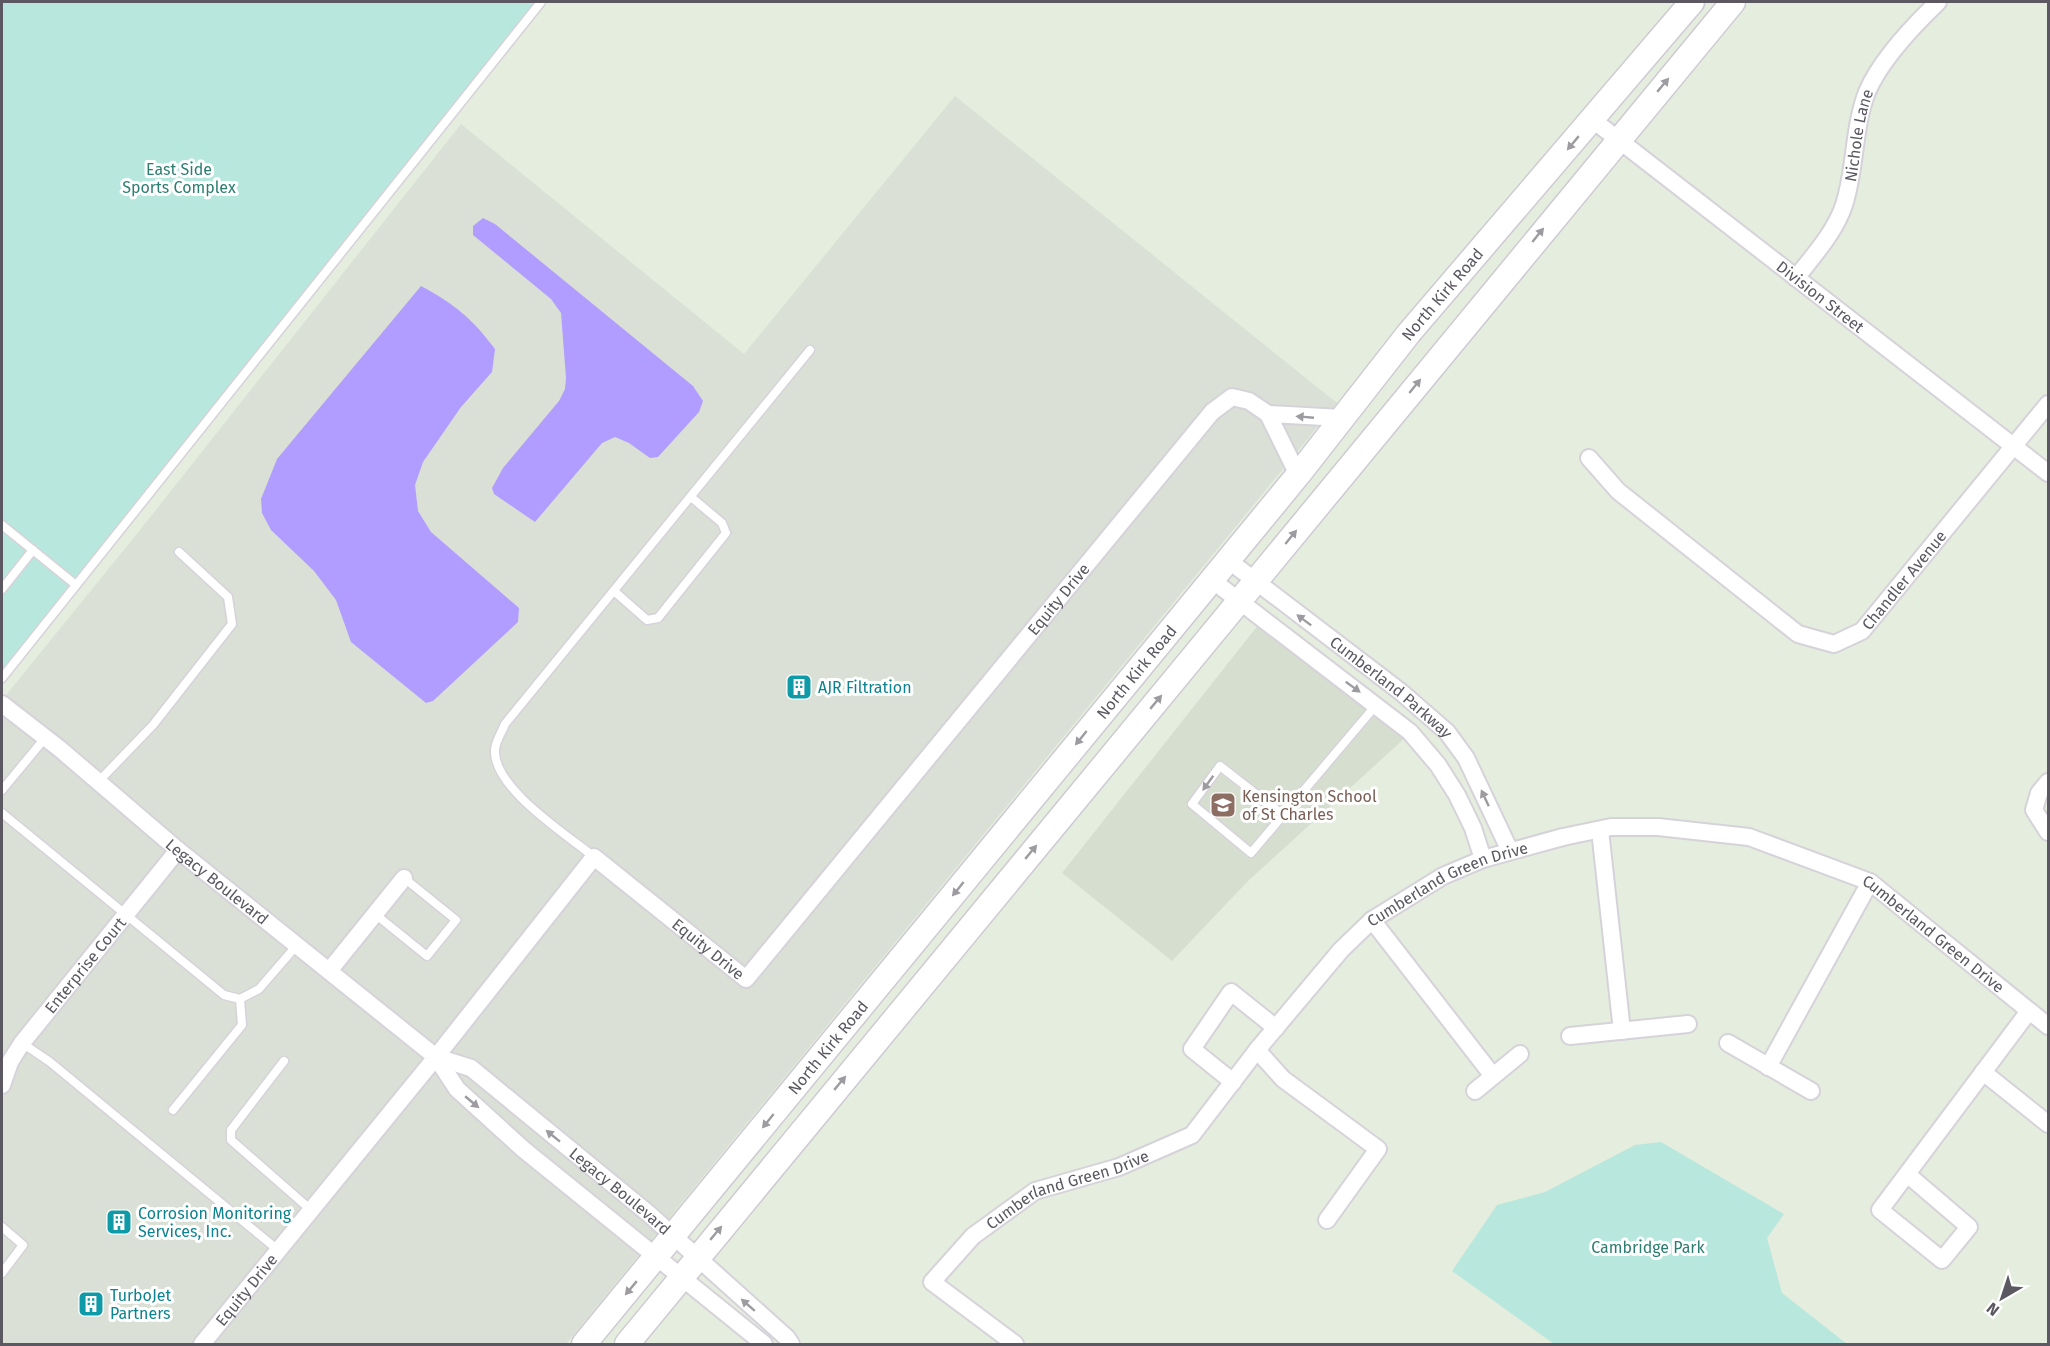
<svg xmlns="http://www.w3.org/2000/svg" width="2050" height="1346" font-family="'Fira Sans',sans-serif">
<rect width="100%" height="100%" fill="#e5edde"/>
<path fill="#dae0d6" d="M955,96L1337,403L566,1344H2V700L140,530L461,124L744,354Z"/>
<path fill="#d6dfcf" d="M1259,624L1405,738L1247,882L1172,961L1062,873Z"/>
<g fill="#b8e7dd">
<path d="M2,2H547L2,685Z"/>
<path d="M1661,1142L1784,1214L1767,1238L1782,1293L1847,1344H1554L1452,1271L1497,1205L1545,1192L1635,1145Z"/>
</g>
<g fill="#b19cff">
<path d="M483,218L495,224L693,386L703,401L699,412L658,457L650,458L629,443L615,437L602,443L535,522L494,494L492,488L503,468L559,401L565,389L566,378L561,313L551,299L473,235V226Z"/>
<path d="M421,286C454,304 472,318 495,349L492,372L461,407L423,462L415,485L418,511L431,532L519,608L518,622L433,701L426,703L351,642L336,600L314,571L271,530L262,513L261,499L277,459Z"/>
</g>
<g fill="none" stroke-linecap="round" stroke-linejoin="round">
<g stroke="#d6d2da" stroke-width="11">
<g id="service">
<path d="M2,525L76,585"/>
<path d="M2,589L33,550"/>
<path d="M614,591L647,620L658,618L726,533L722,523L691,497"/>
<path d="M2,678L541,2"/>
<path d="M98,782L153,725L232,624L228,597L179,552"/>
<path d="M2,790L45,738"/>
<path d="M2,813L224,995L240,999L259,989L297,945"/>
<path d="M1283,815L1220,766L1192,804L1251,853L1377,704"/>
<path d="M594,857C566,834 493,788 495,750C495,742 502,732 505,724L810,350"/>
<path d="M375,914L427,956L456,920L404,878"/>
<path d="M22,1043L50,1062L278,1250"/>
<path d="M284,1061L231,1130V1140L311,1210"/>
<path d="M173,1110L242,1025L240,999"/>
<path d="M2,1227L23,1245L2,1273"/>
</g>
</g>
<g stroke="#d6d2da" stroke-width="20">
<g id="minor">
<path id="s1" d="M1593,120L2048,473"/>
<path id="s2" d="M1796,278C1814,255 1835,232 1844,205C1856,168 1853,128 1867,92C1881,59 1913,26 1938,2"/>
<path d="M1268,414L1298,475"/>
<path id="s3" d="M1589,458L1618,491L1798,634L1834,644L1862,631L2048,404"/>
<path id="s4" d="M1228,560L1401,692L1447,732L1466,758L1510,851"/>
<path d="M1212,580L1410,732L1438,765L1457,795L1473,828L1483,859"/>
<path id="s5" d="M2,704L60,749L178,850L436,1057L457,1089L523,1149L764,1344"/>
<path d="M2048,782L2039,793L2034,810L2048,832"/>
<path d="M1600,830L1622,1031"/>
<path d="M1372,920L1493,1076"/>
<path d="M329,971L404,878"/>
<path d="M1570,1036L1688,1024"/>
<path d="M1728,1043L1811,1091"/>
<path d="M1257,1050L1283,1079L1378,1149L1327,1220"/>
<path id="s6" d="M436,1057L471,1068L649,1214L787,1338L791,1344"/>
<path d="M1768,1067L1870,882"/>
<path d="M1983,1072L2048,1124"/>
<path d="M1233,1082L1192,1049L1231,992L1276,1028"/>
<path id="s7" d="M2,1085L10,1062L22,1043L178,850"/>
<path d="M1475,1091L1520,1054"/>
<path d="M1907,1174L1969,1227L1942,1260L1880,1210L2029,1011"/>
<path id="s8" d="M202,1344L436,1057L594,857L746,979L1212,412L1232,397L1249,401L1268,414L1342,418"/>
<path id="s9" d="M1015,1344L932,1282L973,1236L1035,1191L1119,1167L1192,1135L1257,1050L1341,950L1372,920L1443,876L1483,859L1563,837L1611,827H1658L1749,837L1870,882L2048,1026"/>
</g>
</g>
<g stroke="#cecad4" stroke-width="27">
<g id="secondary">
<path id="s10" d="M584,1344L1298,475L1409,333L1692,2"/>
<path d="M627,1344L1733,2"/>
</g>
</g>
<use href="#service" stroke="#fff" stroke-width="8"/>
<use href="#minor" stroke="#fff" stroke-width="16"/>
<use href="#secondary" stroke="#fff" stroke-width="24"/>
</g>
<defs><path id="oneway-solid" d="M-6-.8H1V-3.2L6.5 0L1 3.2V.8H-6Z" transform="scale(1.5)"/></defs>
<g fill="#9d9ba0">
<use href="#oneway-solid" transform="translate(1663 85) rotate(-50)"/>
<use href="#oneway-solid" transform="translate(1573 143) rotate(130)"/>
<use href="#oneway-solid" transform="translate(1538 235) rotate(-51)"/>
<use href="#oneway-solid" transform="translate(1415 386) rotate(-51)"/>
<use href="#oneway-solid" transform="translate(1305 417) rotate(-175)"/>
<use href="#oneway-solid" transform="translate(1291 537) rotate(-51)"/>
<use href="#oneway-solid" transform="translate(1304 620) rotate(-143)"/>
<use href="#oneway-solid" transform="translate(1353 687) rotate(36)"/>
<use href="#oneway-solid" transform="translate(1156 702) rotate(-50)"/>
<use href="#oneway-solid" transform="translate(1081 738) rotate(129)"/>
<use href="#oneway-solid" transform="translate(1208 783) rotate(126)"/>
<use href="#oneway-solid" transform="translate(1485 798) rotate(-115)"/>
<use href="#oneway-solid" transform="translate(1031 852) rotate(-50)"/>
<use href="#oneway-solid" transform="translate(958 889) rotate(129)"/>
<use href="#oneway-solid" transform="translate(840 1083) rotate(-50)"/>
<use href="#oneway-solid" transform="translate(472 1102) rotate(40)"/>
<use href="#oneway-solid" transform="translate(768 1121) rotate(129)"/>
<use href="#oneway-solid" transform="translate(553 1136) rotate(-141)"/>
<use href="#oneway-solid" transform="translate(716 1233) rotate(-50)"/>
<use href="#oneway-solid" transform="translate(631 1288) rotate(130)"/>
<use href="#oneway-solid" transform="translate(748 1305) rotate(-139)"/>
</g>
<defs>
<g id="building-square" transform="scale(1.35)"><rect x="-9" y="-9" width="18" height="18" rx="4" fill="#0f9aa8" stroke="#fff"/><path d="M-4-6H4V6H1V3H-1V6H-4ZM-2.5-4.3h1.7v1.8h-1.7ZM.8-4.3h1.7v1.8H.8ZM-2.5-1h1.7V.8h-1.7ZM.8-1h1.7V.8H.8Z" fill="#fff"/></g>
<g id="school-square" transform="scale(1.35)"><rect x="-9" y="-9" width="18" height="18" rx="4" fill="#8d6e63" stroke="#fff"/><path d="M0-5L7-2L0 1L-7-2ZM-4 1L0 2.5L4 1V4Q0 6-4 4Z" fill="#fff"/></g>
</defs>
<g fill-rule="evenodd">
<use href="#building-square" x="799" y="687"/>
<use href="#school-square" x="1223" y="805"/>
<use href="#building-square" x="119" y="1222"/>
<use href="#building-square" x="91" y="1304"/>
</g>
<g text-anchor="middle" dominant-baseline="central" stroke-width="6" stroke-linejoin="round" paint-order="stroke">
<g font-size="16" fill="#5b5861" stroke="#fff">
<text stroke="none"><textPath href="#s2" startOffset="159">Nichole Lane</textPath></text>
<text stroke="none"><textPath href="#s10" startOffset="1356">North Kirk Road</textPath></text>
<text stroke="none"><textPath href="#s1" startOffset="288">Division Street</textPath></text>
<text stroke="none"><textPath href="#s3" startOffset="408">Chandler Avenue</textPath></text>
<text stroke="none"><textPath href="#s8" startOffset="1312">Equity Drive</textPath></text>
<text stroke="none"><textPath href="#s10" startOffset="870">North Kirk Road</textPath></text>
<text stroke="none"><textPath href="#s4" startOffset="207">Cumberland Parkway</textPath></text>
<text stroke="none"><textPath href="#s5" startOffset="279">Legacy Boulevard</textPath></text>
<text stroke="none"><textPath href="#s9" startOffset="774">Cumberland Green Drive</textPath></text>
<text stroke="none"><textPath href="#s9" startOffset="1298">Cumberland Green Drive</textPath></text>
<text stroke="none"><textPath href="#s8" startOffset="772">Equity Drive</textPath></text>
<text stroke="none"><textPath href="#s7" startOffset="147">Enterprise Court</textPath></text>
<text stroke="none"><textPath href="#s10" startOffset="384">North Kirk Road</textPath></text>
<text stroke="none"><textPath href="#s9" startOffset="272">Cumberland Green Drive</textPath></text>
<text stroke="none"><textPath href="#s6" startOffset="230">Legacy Boulevard</textPath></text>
<text stroke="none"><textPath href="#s8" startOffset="70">Equity Drive</textPath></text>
</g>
<g font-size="16" fill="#2b7e70" stroke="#fff">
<text x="179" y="169">East Side<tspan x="179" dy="18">Sports Complex</tspan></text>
<text x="1648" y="1247">Cambridge Park</text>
</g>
<g font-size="16" fill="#0d838f" stroke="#fff" text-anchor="start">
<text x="818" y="687">AJR Filtration</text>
<text x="138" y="1213">Corrosion Monitoring<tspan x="138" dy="18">Services, Inc.</tspan></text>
<text x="110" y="1295">TurboJet<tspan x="110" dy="18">Partners</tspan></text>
</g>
<g font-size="16" fill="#785e54" stroke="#fff" text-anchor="start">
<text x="1242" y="796">Kensington School<tspan x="1242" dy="18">of St Charles</tspan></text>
</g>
</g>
<rect width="2050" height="1346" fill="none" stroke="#5b5861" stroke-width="6"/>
<g transform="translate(2002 1298) rotate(219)" stroke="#ffffff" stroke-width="4.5" paint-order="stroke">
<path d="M0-4.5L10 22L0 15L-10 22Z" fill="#5b5861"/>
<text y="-9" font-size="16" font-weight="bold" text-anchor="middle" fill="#5b5861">N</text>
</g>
</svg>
